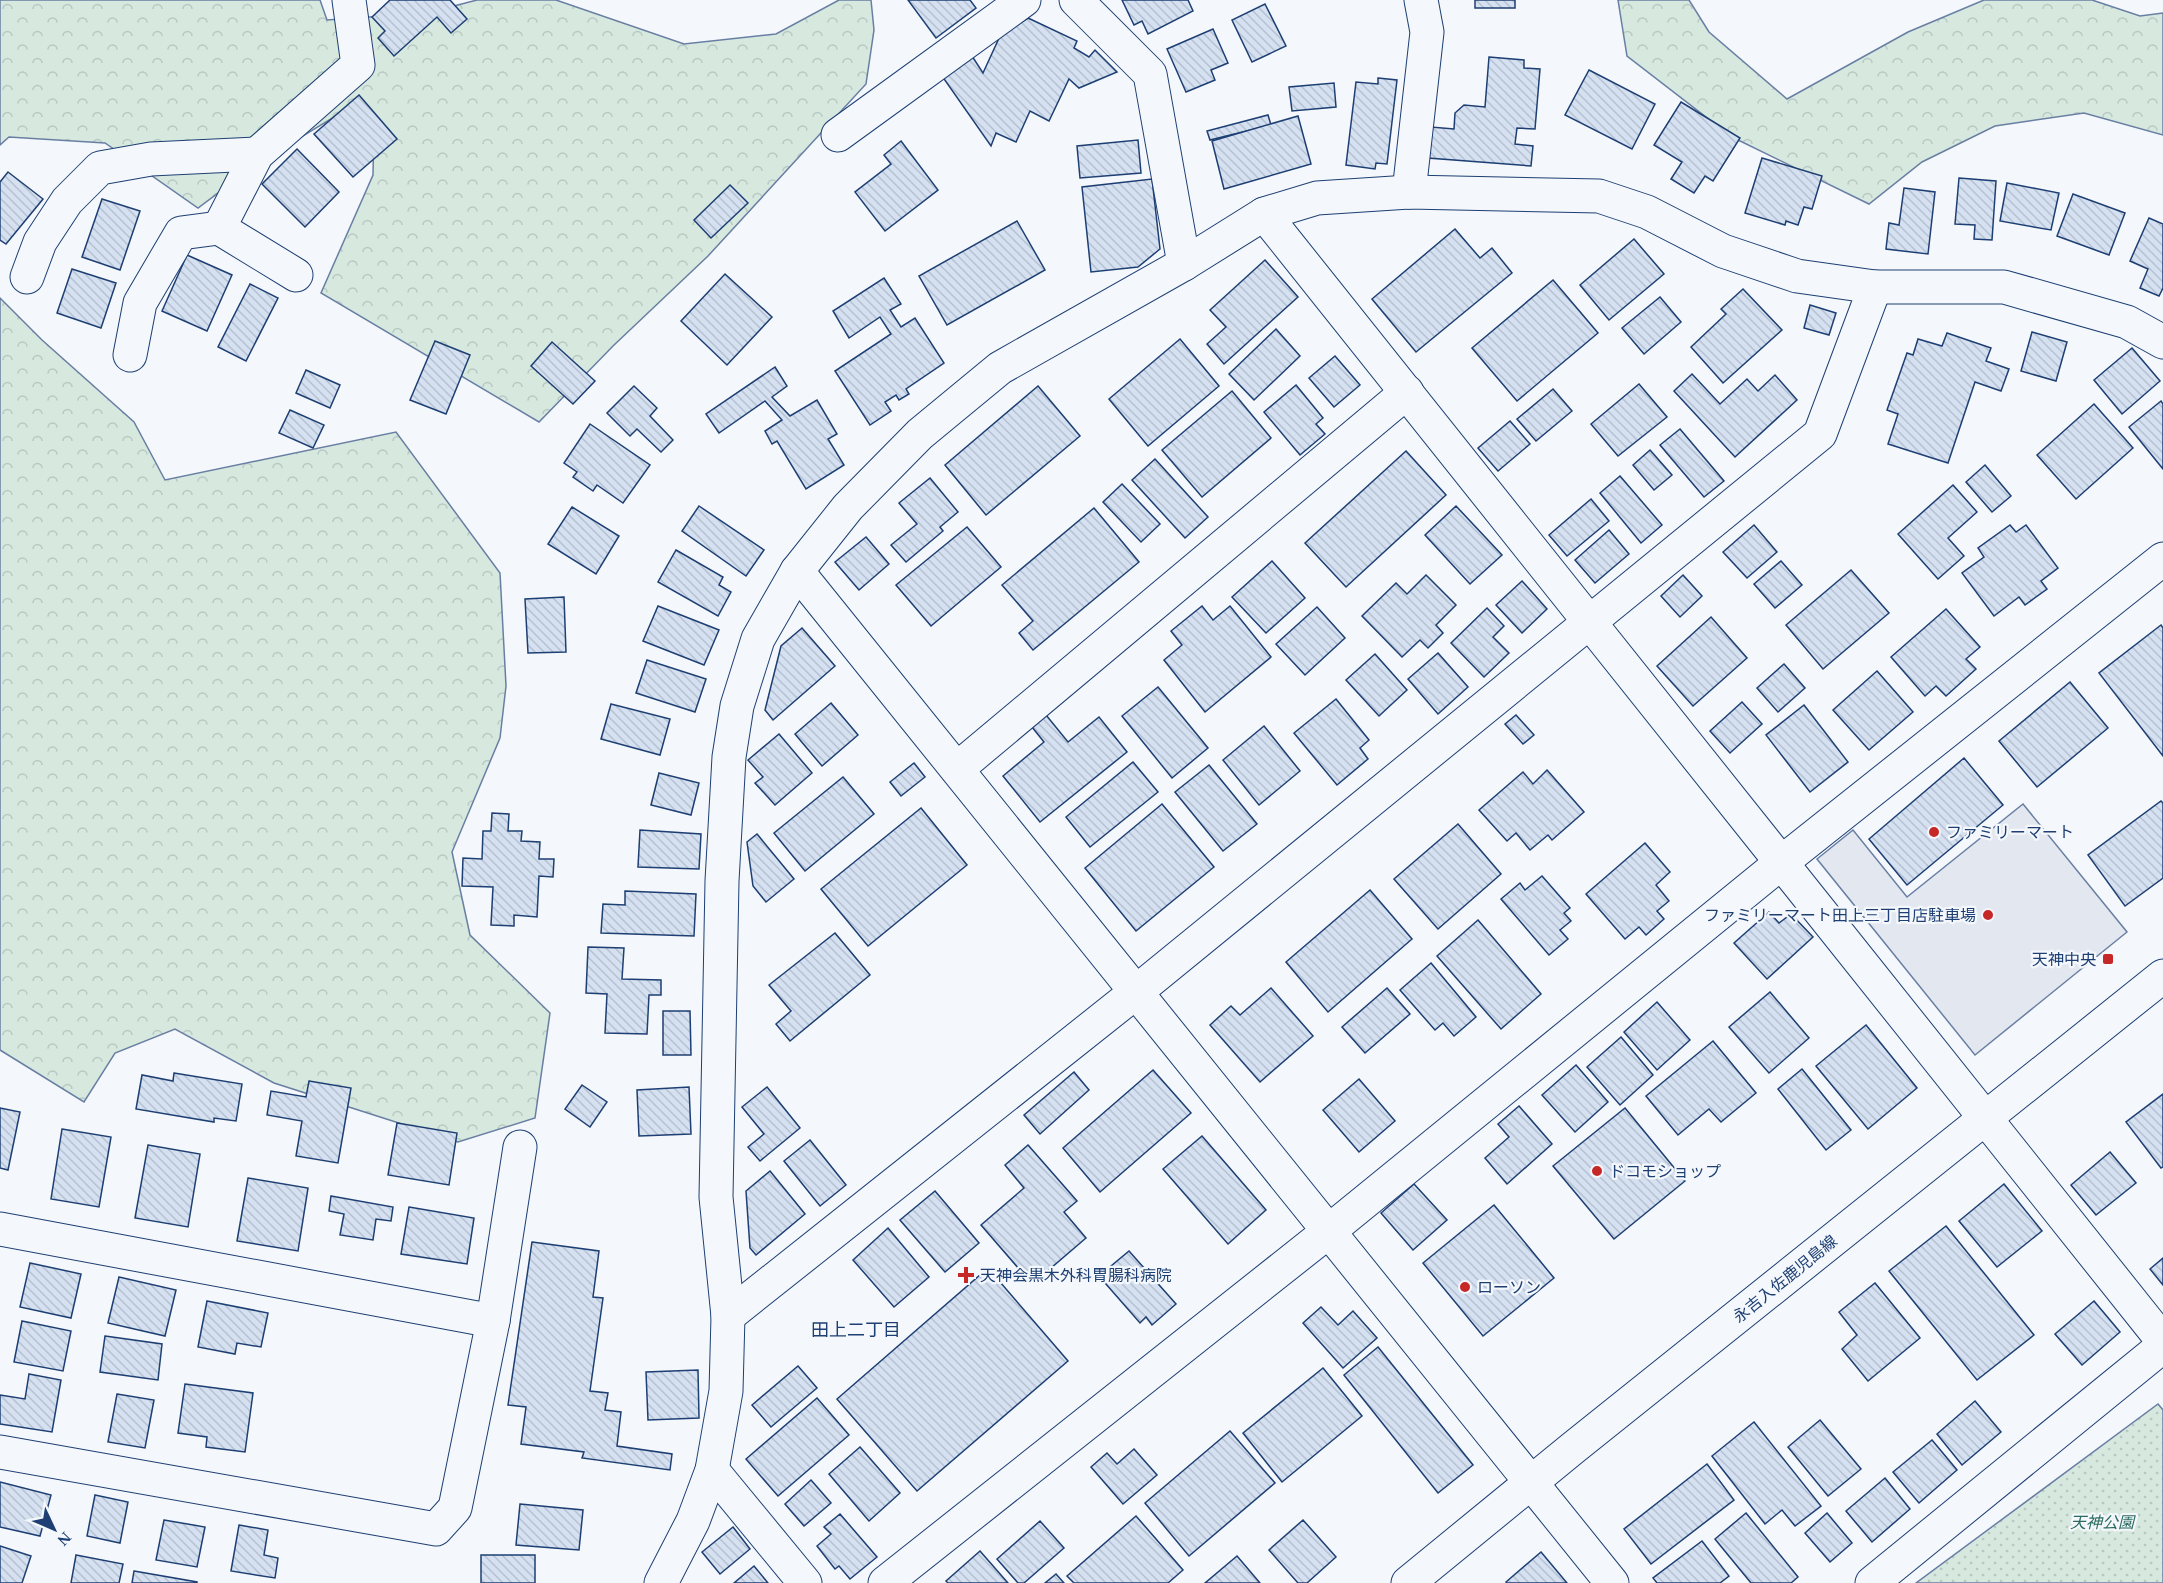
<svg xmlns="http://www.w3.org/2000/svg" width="2163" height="1583" font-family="'Times New Roman','Noto Sans JP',serif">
<defs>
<pattern id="forest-crowns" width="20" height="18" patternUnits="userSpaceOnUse" patternTransform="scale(1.5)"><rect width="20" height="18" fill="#d7e8df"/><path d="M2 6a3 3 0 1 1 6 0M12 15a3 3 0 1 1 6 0" fill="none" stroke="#b8c8c3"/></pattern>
<pattern id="park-dots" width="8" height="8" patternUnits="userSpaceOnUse" patternTransform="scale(1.5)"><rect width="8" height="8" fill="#d7e8df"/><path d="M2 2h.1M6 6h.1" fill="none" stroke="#b8c8c3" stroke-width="1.8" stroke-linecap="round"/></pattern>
<pattern id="building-back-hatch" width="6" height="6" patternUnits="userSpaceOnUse" patternTransform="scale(1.5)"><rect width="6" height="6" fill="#d5e0f0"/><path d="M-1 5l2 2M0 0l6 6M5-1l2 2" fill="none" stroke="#b6c1d1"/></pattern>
</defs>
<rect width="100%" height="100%" fill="#f4f7fb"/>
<g fill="url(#forest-crowns)" stroke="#687fa3" stroke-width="1.5">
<path d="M0,0H320L327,20L427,13L477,0H556L684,44L776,34L839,0H871L874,30L866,84L708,256L613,346L539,422L321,293L373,175L374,119L339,114L258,163L198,208L105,143L9,137L0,145Z"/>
<path d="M1618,0H1689L1709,32L1787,99L1908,32L1984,0H2092L2140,16L2163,13V135L2084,113L1995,126L1922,162L1869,204L1732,137L1627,56Z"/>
<path d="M0,298L42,340L134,422L165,480L396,432L500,573L506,686L500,738L452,852L470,935L550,1013L535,1118L458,1142L274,1083L175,1029L115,1053L84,1102L0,1050Z"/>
</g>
<path fill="url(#park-dots)" stroke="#687fa3" stroke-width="1.5" d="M2158,1404L2163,1410V1583H1916Z"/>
<path fill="#e3e8f0" stroke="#687fa3" stroke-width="1.5" d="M2023,804L2127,932L1975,1055L1817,859L1853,830L1907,897Z"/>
<g fill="url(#building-back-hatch)" stroke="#1d3f73" stroke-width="1.5">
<path d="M390,0H450L467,19L451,33L437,17L394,56L378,38L385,31L372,17Z"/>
<path d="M908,0H970L976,8L936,38Z"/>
<path d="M1122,0H1188L1193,11L1148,34L1142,21L1134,25Z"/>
<rect x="1475" y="0" width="40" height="8"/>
<path d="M1265,4L1286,46L1252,62L1232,20Z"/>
<path d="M1028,18L1077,41L1074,48L1089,57L1095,50L1117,72L1079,88L1069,79L1049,121L1030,111L1016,142L996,133L991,146L942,76L972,56L983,73L1000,36Z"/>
<path d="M1213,29L1228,63L1211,70L1215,80L1186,92L1167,49Z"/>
<path d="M1489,57L1524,60V68L1540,69L1535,129L1517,128L1515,144L1533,146L1531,166L1428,158L1431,127L1454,129L1455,113L1464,105L1485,107Z"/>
<path d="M1589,70L1655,104L1632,149L1565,115Z"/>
<path d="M1378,78L1397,80L1387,164L1376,163L1375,169L1346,165L1356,82L1378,84Z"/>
<path d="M1334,83L1336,107L1292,111L1289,87Z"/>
<path d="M359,95L397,139L353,177L314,134Z"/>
<path d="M1681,102L1740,138L1713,181L1705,176L1694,193L1671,179L1682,162L1654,145Z"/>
<path d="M1268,115L1271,125L1210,140L1207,131Z"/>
<path d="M1298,116L1311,164L1224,189L1212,141Z"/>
<path d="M1138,140L1141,173L1080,178L1077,146Z"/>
<path d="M901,141L938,190L885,231L855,192L891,164L884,155Z"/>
<path d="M297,149L339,192L305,227L262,184Z"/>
<path d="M1762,158L1822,176L1812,209L1804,207L1798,225L1786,221L1785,225L1745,213Z"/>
<path d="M8,172L43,199L6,244L0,240V182Z"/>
<path d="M1959,178L1996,181L1992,240L1974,239L1975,225L1955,224Z"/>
<path d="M1152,179L1160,249L1138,267L1091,272L1082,187Z"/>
<path d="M2007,183L2059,193L2051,230L2000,221Z"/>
<path d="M730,185L748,203L711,238L694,220Z"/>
<path d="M1904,188L1935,192L1928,254L1886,249L1889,223L1899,225Z"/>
<path d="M2073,194L2125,213L2109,255L2057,236Z"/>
<path d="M102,199L140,211L120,270L82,257Z"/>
<path d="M2149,218L2163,224V288L2159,296L2140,288L2148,269L2130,261Z"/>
<path d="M1017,221L1045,270L947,325L919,276Z"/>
<path d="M1455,229L1480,258L1492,248L1512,273L1416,352L1372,299Z"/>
<path d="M1634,239L1664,274L1609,320L1580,285Z"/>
<path d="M187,255L232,275L207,331L162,311Z"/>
<path d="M1265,260L1298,297L1224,364L1207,344L1226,327L1210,310Z"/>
<path d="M72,269L116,283L101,328L57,313Z"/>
<path d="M725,274L772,317L727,365L681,321Z"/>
<path d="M884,278L901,304L890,310L901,327L915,318L944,363L906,389L909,394L899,400L896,395L885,402L891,411L870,425L835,371L891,334L880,317L849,338L833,311Z"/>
<path d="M1553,280L1598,333L1517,401L1472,348Z"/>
<path d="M250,284L278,298L246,361L218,347Z"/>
<path d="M1743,289L1782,330L1723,383L1691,347L1726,314L1721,309Z"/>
<path d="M1660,297L1681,322L1644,354L1622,328Z"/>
<path d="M1810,305L1836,313L1829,335L1804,328Z"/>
<path d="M1276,329L1300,356L1254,400L1229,374Z"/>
<path d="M2032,332L2067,342L2056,381L2021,371Z"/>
<path d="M1947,333L1991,348L1986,361L2009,369L2001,391L1975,382L1948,463L1888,444L1898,414L1887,410L1907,353L1913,355L1918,339L1942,346Z"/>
<path d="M1180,339L1219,386L1148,446L1109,399Z"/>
<path d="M435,341L470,355L446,414L410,400Z"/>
<path d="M552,342L595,381L573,404L531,366Z"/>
<path d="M2132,348L2160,381L2122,414L2094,380Z"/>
<path d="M1335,356L1360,385L1334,407L1309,378Z"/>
<path d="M775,367L787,386L772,397L790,416L817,400L837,434L828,439L844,465L806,489L777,441L772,444L765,431L782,420L765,401L719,433L706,414Z"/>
<path d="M306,370L340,385L330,408L296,393Z"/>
<path d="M1692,374L1720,404L1747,379L1758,391L1775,375L1797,400L1735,457L1674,391Z"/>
<path d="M1639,384L1667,417L1618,456L1591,424Z"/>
<path d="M1296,385L1323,418L1316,424L1325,434L1300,455L1264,412Z"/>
<path d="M634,386L657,408L650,416L673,440L661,452L637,429L630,436L607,413Z"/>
<path d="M1038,386L1080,436L986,515L945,465Z"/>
<path d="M1553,389L1572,411L1536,441L1517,419Z"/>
<path d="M1232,391L1271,438L1202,497L1162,450Z"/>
<path d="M2161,401L2163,404V469L2129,427Z"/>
<path d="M2094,404L2133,448L2076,499L2037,455Z"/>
<path d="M290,410L324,425L313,448L279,433Z"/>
<path d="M1510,421L1530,444L1498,471L1478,448Z"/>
<path d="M590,424L650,465L623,503L597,485L593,491L573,477L577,472L564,463Z"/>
<path d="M1680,429L1724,481L1704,497L1660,445Z"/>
<path d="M1650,450L1672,475L1654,490L1633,465Z"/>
<path d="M1406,451L1446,495L1346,587L1305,543Z"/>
<path d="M1155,459L1208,517L1185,538L1132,480Z"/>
<path d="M1985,465L2011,496L1992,512L1966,482Z"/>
<path d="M1620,476L1662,525L1641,543L1600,493Z"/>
<path d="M930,478L958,512L940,527L943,531L906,562L891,545L917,524L899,503Z"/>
<path d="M1122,484L1160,524L1141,542L1103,502Z"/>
<path d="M1953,485L1977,512L1948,538L1964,556L1938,579L1898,534Z"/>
<path d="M1591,499L1609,521L1567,556L1549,535Z"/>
<path d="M699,506L764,550L746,576L682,531Z"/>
<path d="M1456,506L1502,555L1470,584L1425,535Z"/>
<path d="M572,507L619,536L596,574L548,544Z"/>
<path d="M1094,508L1139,562L1033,650L1019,633L1033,621L1002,585Z"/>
<path d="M1754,525L1777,552L1747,578L1723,552Z"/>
<path d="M2010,525L2016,532L2026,525L2058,568L2041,581L2047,589L2025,605L2019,597L1994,616L1962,573L1984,557L1978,548Z"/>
<path d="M967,527L1001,567L931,626L896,585Z"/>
<path d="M1609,530L1629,554L1595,583L1575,560Z"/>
<path d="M866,537L889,564L859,590L835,562Z"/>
<path d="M676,550L723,577L719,585L731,592L718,616L658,582Z"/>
<path d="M1272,561L1305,598L1266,633L1232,597Z"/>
<path d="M1781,561L1802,585L1775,608L1754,584Z"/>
<path d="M1851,570L1889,613L1823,669L1786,625Z"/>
<path d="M1426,575L1456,605L1436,625L1443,633L1428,648L1420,640L1402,657L1362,616L1396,583L1407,594Z"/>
<path d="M1683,575L1702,596L1680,617L1661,596Z"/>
<path d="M1522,581L1547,609L1522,633L1496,605Z"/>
<path d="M564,597L566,652L528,653L525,599Z"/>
<path d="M658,606L719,630L704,665L643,641Z"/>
<path d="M1202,606L1213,620L1230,606L1271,657L1205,712L1164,660L1182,645L1171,631Z"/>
<path d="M1317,607L1345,638L1305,675L1276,644Z"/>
<path d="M1487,608L1504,626L1493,637L1509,653L1484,677L1451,643Z"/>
<path d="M1946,609L1980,647L1966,659L1976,669L1946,696L1936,686L1925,696L1891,657Z"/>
<path d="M1711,617L1747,658L1693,706L1657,666Z"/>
<path d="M2161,625L2163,628V756L2099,673Z"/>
<path d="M802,628L835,666L773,720L765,710L781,646Z"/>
<path d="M1438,653L1468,687L1438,714L1408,679Z"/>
<path d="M1375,654L1407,690L1379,716L1346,680Z"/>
<path d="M647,660L706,679L695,712L636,693Z"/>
<path d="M1784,664L1805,688L1778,712L1757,688Z"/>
<path d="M1877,671L1913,712L1869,750L1833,710Z"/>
<path d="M2070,682L2108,728L2037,787L1999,741Z"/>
<path d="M1158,687L1208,748L1172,778L1122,716Z"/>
<path d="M1336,699L1369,740L1360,748L1368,759L1337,785L1294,733Z"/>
<path d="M1742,702L1762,724L1730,753L1710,731Z"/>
<path d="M831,703L858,735L822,766L795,734Z"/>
<path d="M611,704L670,719L660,755L601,739Z"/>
<path d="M1804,705L1848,762L1810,792L1766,735Z"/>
<path d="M1046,715L1068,742L1099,717L1127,752L1040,822L1003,776L1044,742L1032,727Z"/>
<path d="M1516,715L1534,735L1523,744L1505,724Z"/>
<path d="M1264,726L1300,771L1259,805L1223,760Z"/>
<path d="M779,734L812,773L775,805L755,783L763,777L748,760Z"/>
<path d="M1964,758L2003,805L1907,885L1869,839Z"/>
<path d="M1133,762L1158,792L1090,847L1066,817Z"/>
<path d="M914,763L925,777L901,796L890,782Z"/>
<path d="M1209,765L1257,824L1223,851L1175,792Z"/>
<path d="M1547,770L1584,812L1552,840L1548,835L1530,850L1516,833L1507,841L1479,810L1523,772L1533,784Z"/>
<path d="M659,773L699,783L691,815L651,805Z"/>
<path d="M843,777L874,814L805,871L774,833Z"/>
<path d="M2161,801L2163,803V878L2125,906L2088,855Z"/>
<path d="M1162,804L1214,867L1136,931L1085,868Z"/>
<path d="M921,808L967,865L868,946L821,889Z"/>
<path d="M492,813L509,814L508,831H522L521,841L540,842L539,859H554L553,877L539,876L537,917L514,915V926L491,925L493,887L462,886L463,858L482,859L483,831H491Z"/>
<path d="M1458,824L1501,874L1438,929L1394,879Z"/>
<path d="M640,830L701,834L699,869L638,867Z"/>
<path d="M757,834L794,879L766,902L753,886L747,842Z"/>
<path d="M1645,843L1670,872L1656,885L1669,901L1657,911L1664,919L1646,935L1639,927L1625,939L1586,894Z"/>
<path d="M1542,876L1570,908L1564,913L1571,921L1560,930L1568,939L1549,955L1501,899L1520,883L1525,890Z"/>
<path d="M1370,890L1412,939L1328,1012L1286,962Z"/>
<path d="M625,891L696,894L694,936L601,933L603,904L625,905Z"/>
<path d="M1769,912L1779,923L1791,914L1813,937L1767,979L1734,943Z"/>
<path d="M1478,920L1541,994L1501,1029L1437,956Z"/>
<path d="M835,933L870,975L790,1041L776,1024L791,1011L769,985Z"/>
<path d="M588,947L624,948L622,979L661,980V995H649L647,1034L605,1033L607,994L586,993Z"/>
<path d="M1431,963L1476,1017L1454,1036L1443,1023L1435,1030L1400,990Z"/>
<path d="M1271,988L1313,1036L1260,1082L1210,1025L1231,1006L1240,1015Z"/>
<path d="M1387,988L1410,1014L1365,1053L1342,1027Z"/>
<path d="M1770,992L1809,1038L1769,1073L1729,1027Z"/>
<path d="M1657,1002L1690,1040L1657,1070L1624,1032Z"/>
<path d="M663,1011H690L691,1055H663Z"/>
<path d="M1866,1025L1917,1088L1868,1129L1816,1066Z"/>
<path d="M1621,1037L1653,1075L1620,1105L1587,1067Z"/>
<path d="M1713,1041L1756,1093L1721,1122L1709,1109L1678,1135L1646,1096Z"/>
<path d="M1576,1065L1608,1102L1575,1132L1542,1095Z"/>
<path d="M1802,1069L1851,1130L1826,1150L1778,1089Z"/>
<path d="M1153,1070L1191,1113L1100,1192L1063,1148Z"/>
<path d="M1074,1072L1089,1090L1040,1134L1024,1115Z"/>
<path d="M174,1073L242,1084L236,1121L214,1118V1122L136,1109L142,1075L173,1081Z"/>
<path d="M1359,1079L1395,1121L1359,1152L1323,1110Z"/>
<path d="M309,1081L351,1088L338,1163L296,1156L302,1121L267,1115L271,1091L306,1097Z"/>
<path d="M582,1085L607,1102L590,1127L565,1109Z"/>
<path d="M689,1087L691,1134L639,1136L637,1090Z"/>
<path d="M767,1087L800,1128L760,1161L748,1147L764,1134L742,1107Z"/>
<path d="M2163,1094V1167L2161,1168L2126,1122Z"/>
<path d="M1519,1106L1552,1144L1507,1184L1485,1158L1509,1137L1498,1124Z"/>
<path d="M0,1108L20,1112L8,1170L0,1168Z"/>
<path d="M1625,1108L1685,1181L1614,1239L1553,1166Z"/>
<path d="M397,1123L457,1133L449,1185L388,1175Z"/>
<path d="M62,1129L111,1137L99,1207L51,1199Z"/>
<path d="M1202,1136L1266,1210L1228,1244L1163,1169Z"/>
<path d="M810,1140L846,1185L820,1206L784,1161Z"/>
<path d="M148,1145L200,1154L188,1227L135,1218Z"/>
<path d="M1028,1145L1077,1201L1064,1212L1086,1238L1044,1274L1038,1267L1026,1277L981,1225L1024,1188L1005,1165Z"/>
<path d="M2110,1152L2136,1183L2096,1215L2071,1185Z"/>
<path d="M770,1171L805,1214L756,1255L750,1248L746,1191Z"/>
<path d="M248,1178L308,1188L298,1251L237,1241Z"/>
<path d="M1414,1184L1447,1220L1413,1250L1381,1213Z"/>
<path d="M2004,1184L2042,1231L1997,1267L1959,1221Z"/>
<path d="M935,1191L979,1243L945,1272L900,1220Z"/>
<path d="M331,1196L393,1207L391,1221L376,1219L373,1240L340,1235L344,1214L329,1211Z"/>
<path d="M1494,1205L1554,1278L1483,1336L1423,1263Z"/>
<path d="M409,1207L474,1218L467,1264L401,1254Z"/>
<path d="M1946,1226L2034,1335L1977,1380L1889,1271Z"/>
<path d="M888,1228L929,1277L894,1307L853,1260Z"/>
<path d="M532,1242L599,1251L593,1297L603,1298L590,1391L608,1393L605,1410L621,1412L617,1446L672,1454L670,1470L582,1458L584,1452L521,1444L526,1407L508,1405Z"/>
<path d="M1129,1251L1176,1304L1152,1325L1146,1317L1140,1323L1099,1276Z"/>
<path d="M2163,1258V1285L2150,1269Z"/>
<path d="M30,1263L81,1274L71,1318L20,1307Z"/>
<path d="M988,1268L1068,1361L917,1491L837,1399Z"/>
<path d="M119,1277L176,1290L165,1336L108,1323Z"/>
<path d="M1875,1283L1920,1338L1868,1381L1842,1349L1857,1335L1839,1312Z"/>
<path d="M207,1301L268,1313L261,1347L237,1343L235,1354L198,1347Z"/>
<path d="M2094,1301L2120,1332L2082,1365L2055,1334Z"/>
<path d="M1321,1307L1338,1325L1353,1311L1377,1338L1343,1368L1303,1323Z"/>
<path d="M22,1321L71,1331L63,1371L14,1362Z"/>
<path d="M105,1336L162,1344L158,1380L100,1372Z"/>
<path d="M1378,1347L1473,1465L1438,1493L1344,1375Z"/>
<path d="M798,1366L817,1388L771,1427L752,1405Z"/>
<path d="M1323,1368L1362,1416L1282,1482L1243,1433Z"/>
<path d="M698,1370L699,1418L648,1420L646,1372Z"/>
<path d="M29,1374L61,1380L52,1432L0,1424V1395L25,1399Z"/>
<path d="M185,1384L253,1393L245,1452L206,1447L207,1437L178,1433Z"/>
<path d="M117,1394L154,1400L145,1448L108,1442Z"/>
<path d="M817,1398L849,1435L778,1496L746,1459Z"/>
<path d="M1975,1401L2001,1432L1962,1465L1937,1434Z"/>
<path d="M1820,1420L1861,1469L1828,1496L1788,1447Z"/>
<path d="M1754,1422L1821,1506L1795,1526L1782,1510L1765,1524L1712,1456Z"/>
<path d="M1230,1431L1275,1483L1189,1556L1145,1503Z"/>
<path d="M1932,1440L1957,1470L1919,1503L1893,1472Z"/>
<path d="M860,1447L900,1493L869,1521L829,1474Z"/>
<path d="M1134,1449L1157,1475L1123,1504L1091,1467L1107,1453L1117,1464Z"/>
<path d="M1707,1464L1734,1500L1651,1564L1624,1529Z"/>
<path d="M1885,1478L1910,1509L1872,1542L1846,1511Z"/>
<path d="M811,1480L831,1503L804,1526L785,1504Z"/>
<path d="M0,1482L51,1495L40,1536L0,1527Z"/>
<path d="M95,1495L128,1502L120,1543L87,1536Z"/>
<path d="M520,1504L583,1510L579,1550L516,1545Z"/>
<path d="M1746,1513L1798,1577L1791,1583H1751L1715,1539Z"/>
<path d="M1827,1513L1852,1543L1830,1562L1805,1533Z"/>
<path d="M840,1514L877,1557L850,1579L839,1566L835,1569L817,1546L831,1534L824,1527Z"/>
<path d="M1136,1516L1183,1570L1168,1583H1074L1067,1576Z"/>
<path d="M164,1520L205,1527L197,1567L156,1560Z"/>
<path d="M1303,1520L1336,1557L1307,1583H1298L1269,1550Z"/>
<path d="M1040,1521L1064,1548L1024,1583H1018L997,1559Z"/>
<path d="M239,1525L268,1530L264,1555L278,1558L275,1578L231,1571Z"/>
<path d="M733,1527L750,1549L720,1574L702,1552Z"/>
<path d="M1702,1541L1729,1576L1720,1583H1657L1653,1578Z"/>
<path d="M0,1546L31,1556L22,1583H0Z"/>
<path d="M980,1551L1008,1583H948L946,1581Z"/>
<path d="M1541,1552L1567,1583H1507L1506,1582Z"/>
<path d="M76,1555L123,1564L119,1583H71Z"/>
<rect x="481" y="1555" width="54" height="28"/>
<path d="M1237,1556L1260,1583H1205Z"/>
<path d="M754,1566L768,1583H734Z"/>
<path d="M134,1571L197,1582V1583H132Z"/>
<path d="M1056,1574L1064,1583H1045Z"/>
</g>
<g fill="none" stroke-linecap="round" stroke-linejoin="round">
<g stroke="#1d3f73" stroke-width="35">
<g id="minor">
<path d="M1076,0L1150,74L1184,264"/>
<path d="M838,135L1024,0"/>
<path d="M1409,192L1427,32L1421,0"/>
<path d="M1264,214C1564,589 1861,967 2163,1341"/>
<path d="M296,275L219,228L257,154L358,65L349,0"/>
<path d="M27,277L40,242L67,201L100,168L151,159L257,154"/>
<path d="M130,355L140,303L181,233L219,228"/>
<path d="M797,571L1612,1583"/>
<path d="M957,769L1407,392"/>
<path d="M0,1229L493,1321L455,1508L436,1529L0,1452"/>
<path d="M728,1316L1136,992L1820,434L1875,287"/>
<path d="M493,1321L520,1147"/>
<path d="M712,1470L805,1583"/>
<path d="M661,1583L693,1521L712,1470L726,1391L728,1316L716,1197L722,881L729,757L737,706L758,639L797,571L848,507L920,434L1000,368L1184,264L1264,214L1317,198L1409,192L1599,196L1647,212L1723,251L1797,276L1875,287H2004L2127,322L2163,342"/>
<path d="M885,1583L1329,1231L1782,862L2163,559"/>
<path d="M1872,1583L2163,1346"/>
</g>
</g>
<g stroke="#1d3f73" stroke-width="35">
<path id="primary" d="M1408,1583L1573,1448L2163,976"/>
</g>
<use href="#minor" stroke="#f4f7fb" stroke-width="33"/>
<use href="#primary" stroke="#f4f7fb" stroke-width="33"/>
</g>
<g fill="#c62828" stroke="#f4f7fb" stroke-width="2">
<circle cx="1934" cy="832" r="6"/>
<circle cx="1988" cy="915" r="6"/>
<rect x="2102" y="953" width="12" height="12" rx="3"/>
<circle cx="1597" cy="1171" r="6"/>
<path d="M963 1266h6v6h6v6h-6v6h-6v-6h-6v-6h6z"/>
<circle cx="1465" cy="1287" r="6"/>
</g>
<g text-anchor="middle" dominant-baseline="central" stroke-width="4.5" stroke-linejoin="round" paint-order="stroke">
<g font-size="16" fill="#1d3f73" stroke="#f4f7fb" text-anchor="start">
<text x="1946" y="832">ファミリーマート</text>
<text x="1976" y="915" text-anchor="end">ファミリーマート田上三丁目店駐車場</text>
<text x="2096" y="959" text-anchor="end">天神中央</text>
<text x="1609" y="1171">ドコモショップ</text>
<text x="980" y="1275">天神会黒木外科胃腸科病院</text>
<text x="1477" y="1287">ローソン</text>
</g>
<g font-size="16" fill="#1d3f73" stroke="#f4f7fb">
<text transform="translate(1785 1279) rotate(-39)">永吉入佐鹿児島線</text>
</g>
<g font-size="16" font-style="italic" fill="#2c6c60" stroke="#f4f7fb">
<text x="2102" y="1522">天神公園</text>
</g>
<g font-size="18" fill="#1d3f73" stroke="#f4f7fb">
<text x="856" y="1330">田上二丁目</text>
</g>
</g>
<g transform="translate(54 1529) rotate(134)" stroke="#f4f7fb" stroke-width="4.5" paint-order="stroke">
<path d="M0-4.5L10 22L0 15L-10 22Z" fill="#1d3f73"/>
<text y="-9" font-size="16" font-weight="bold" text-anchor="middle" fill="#1d3f73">N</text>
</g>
</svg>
